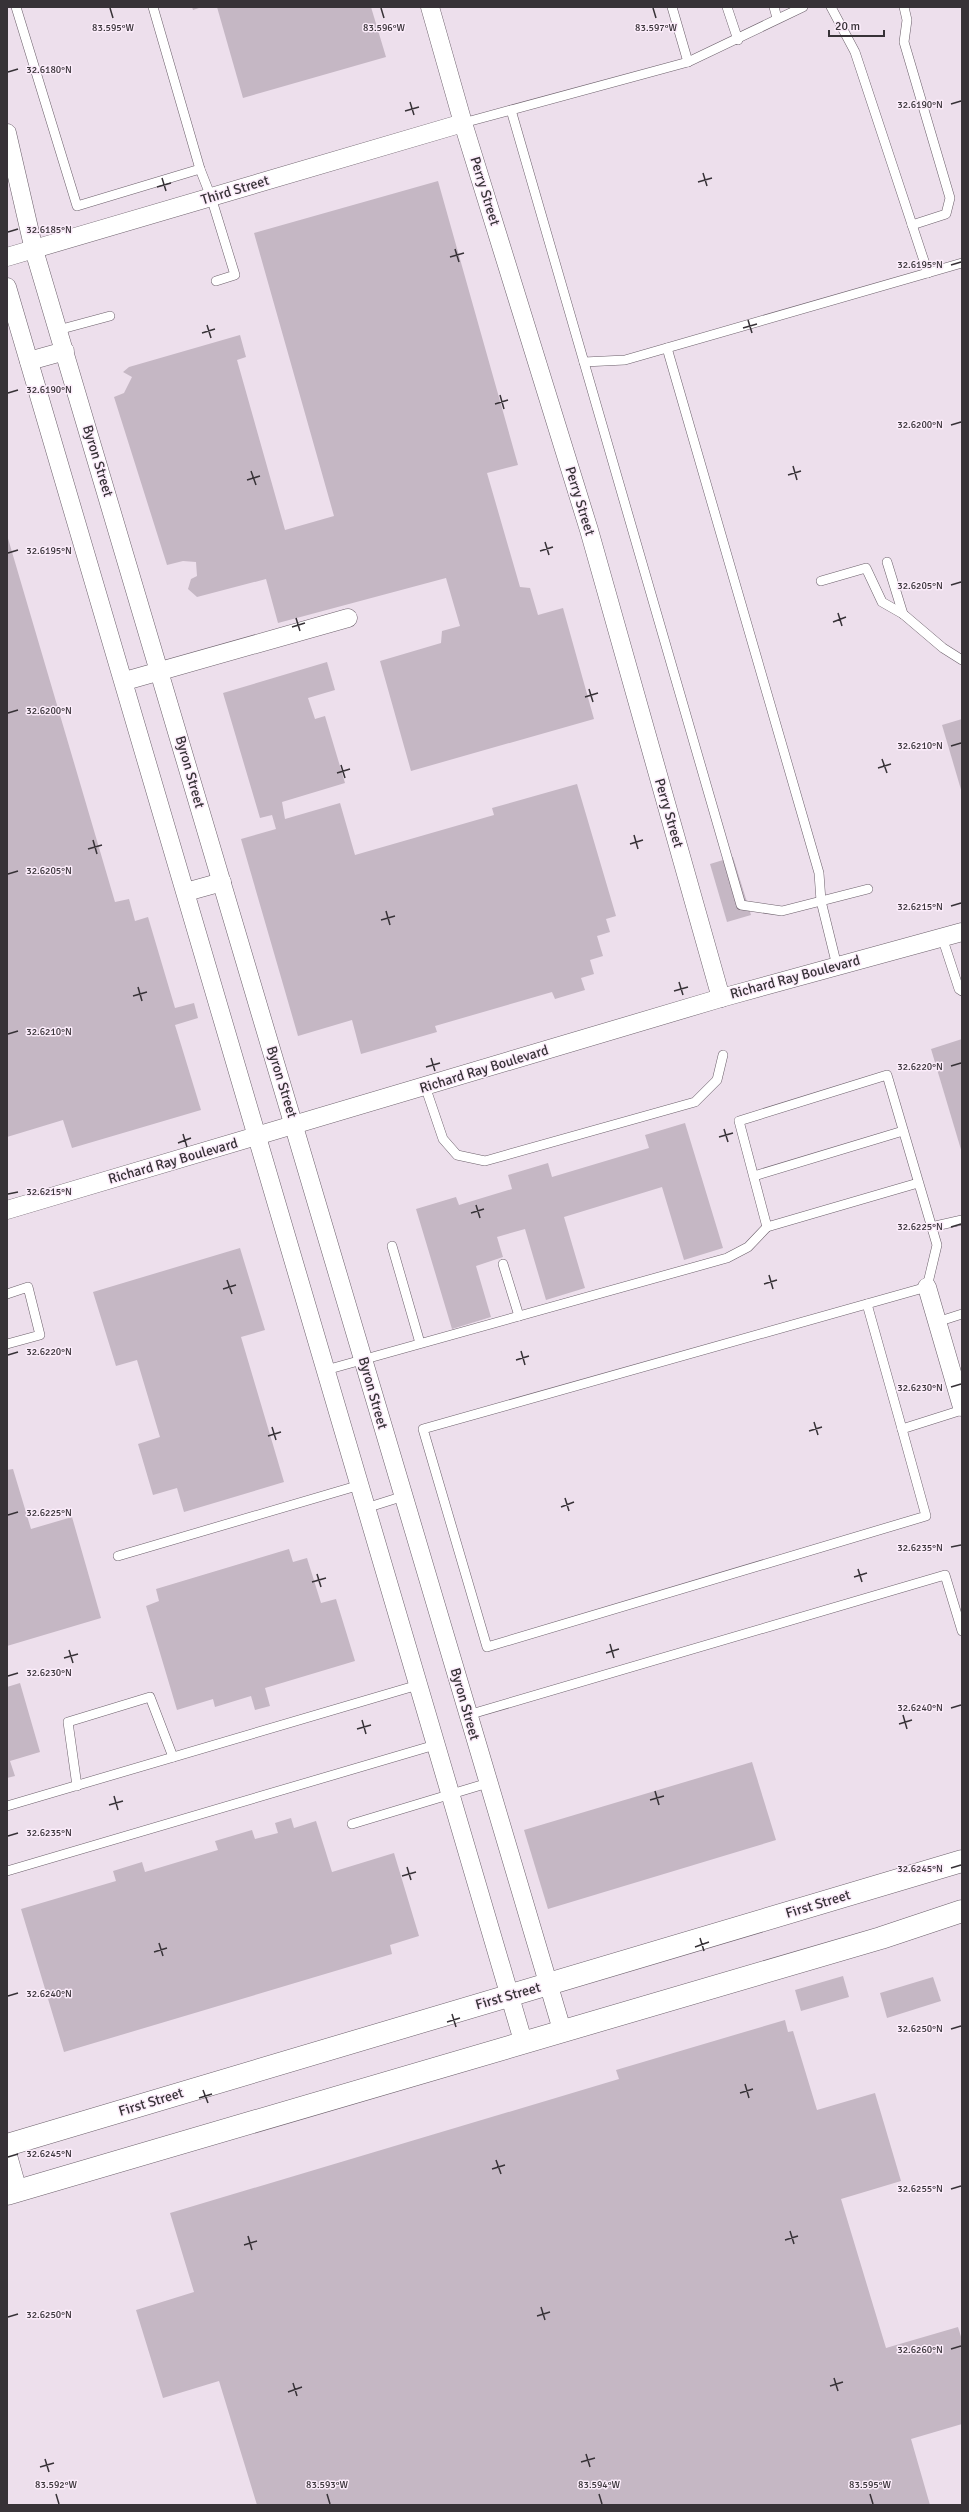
<svg xmlns="http://www.w3.org/2000/svg" width="969" height="2512" font-family="Signika,sans-serif">
<rect width="100%" height="100%" fill="#eddfec"/>
<g fill="#c5b7c4">
<path d="M192,7H202L193,10Z"/>
<path d="M217,7H371L386,57L243,98Z"/>
<path d="M438,181L518,465L487,473L520,587L530,588L538,615L563,608L594,719L411,771L380,661L441,643L442,631L460,626L446,578L278,623L266,579L197,597L188,589L191,579L197,576L196,562L183,561L167,565L114,397L124,393L132,377L123,372L129,367L240,335L246,357L237,360L285,530L334,516L254,233Z"/>
<path d="M7,535L115,902L129,899L135,921L148,917L175,1008L194,1003L198,1018L175,1025L201,1110L72,1148L63,1120L7,1137Z"/>
<path d="M327,662L335,690L308,698L315,719L325,716L345,783L282,802L285,819L340,803L355,855L494,815L492,808L577,784L616,916L606,919L610,932L597,936L603,956L590,960L594,974L581,978L585,990L555,999L552,992L435,1026L437,1032L361,1054L352,1020L298,1036L241,839L276,829L272,815L260,818L223,693Z"/>
<path d="M962,719V793L942,725Z"/>
<path d="M733,857L751,915L727,922L710,864Z"/>
<path d="M962,1039V1153L931,1049Z"/>
<path d="M685,1123L723,1248L684,1260L662,1187L564,1217L585,1288L546,1300L525,1229L497,1237L503,1257L476,1266L491,1317L452,1329L416,1209L456,1197L459,1205L512,1189L508,1175L548,1163L552,1177L649,1148L645,1135Z"/>
<path d="M240,1248L265,1330L241,1337L284,1482L184,1512L177,1488L153,1495L138,1444L160,1437L137,1360L116,1366L93,1292Z"/>
<path d="M13,1469L31,1529L72,1517L101,1618L7,1646V1470Z"/>
<path d="M289,1549L293,1562L307,1558L321,1603L336,1599L355,1661L265,1688L270,1706L255,1710L251,1696L215,1707L213,1699L177,1710L146,1606L159,1601L156,1589Z"/>
<path d="M20,1683L40,1752L10,1761L15,1776L7,1778V1687Z"/>
<path d="M752,1762L776,1840L548,1909L524,1830Z"/>
<path d="M291,1818L294,1828L316,1821L332,1872L394,1853L419,1936L390,1945L392,1954L64,2052L21,1909L116,1881L113,1871L142,1862L145,1872L218,1850L215,1841L252,1830L255,1839L278,1833L275,1823Z"/>
<path d="M843,1976L849,1997L801,2011L795,1990Z"/>
<path d="M933,1977L941,2001L887,2018L880,1993Z"/>
<path d="M785,2020L788,2032L793,2031L817,2110L875,2093L901,2181L841,2199L886,2348L958,2327L962,2340V2424L911,2439L930,2505H257L219,2381L163,2398L136,2310L194,2292L170,2213L619,2079L616,2070Z"/>
</g>
<g fill="none" stroke-linecap="round" stroke-linejoin="round">
<g stroke="#6c606b" stroke-width="10">
<g id="service">
<path d="M16,7L77,206L200,169L211,197L235,275L216,281"/>
<path d="M153,7L200,169"/>
<path d="M672,7L688,62"/>
<path d="M727,7L738,40"/>
<path d="M774,7L777,18"/>
<path d="M831,7L855,52L928,273"/>
<path d="M904,7L907,20L904,42L950,198L946,214L912,225"/>
<path d="M511,110L741,905L782,911L868,889"/>
<path d="M463,123L688,62L803,7"/>
<path d="M58,330L110,316"/>
<path d="M667,348L819,873L821,901L837,966"/>
<path d="M584,362L625,360L962,263"/>
<path d="M887,562L903,614"/>
<path d="M821,581L866,568L882,602L903,614L943,648L962,660"/>
<path d="M942,937L959,989L962,991"/>
<path d="M425,1086L443,1139L457,1155L485,1161L695,1102L717,1080L723,1055"/>
<path d="M754,1176L903,1131"/>
<path d="M918,1183L767,1227L739,1121L887,1075L937,1245L927,1287L423,1429L487,1647L926,1516L902,1429L962,1410"/>
<path d="M931,1227L962,1220"/>
<path d="M392,1246L420,1343"/>
<path d="M503,1264L519,1316"/>
<path d="M7,1294L28,1287L40,1335L7,1344"/>
<path d="M867,1304L902,1429"/>
<path d="M937,1322L962,1314"/>
<path d="M326,1370L727,1258L748,1247L767,1227"/>
<path d="M366,1508L404,1496"/>
<path d="M118,1556L360,1485"/>
<path d="M468,1715L945,1575L962,1631"/>
<path d="M77,1786L68,1722L150,1697L173,1757"/>
<path d="M7,1806L418,1685"/>
<path d="M352,1824L488,1783"/>
<path d="M7,1871L435,1745"/>
</g>
</g>
<g stroke="#6c606b" stroke-width="19">
<g id="minor">
<path d="M430,7L463,123L589,530L721,998"/>
<path d="M7,133L34,250L562,2030"/>
<path d="M7,257L463,123"/>
<path d="M7,287L523,2041"/>
<path d="M29,361L65,351"/>
<path d="M125,681L348,618"/>
<path d="M186,892L222,882"/>
<path d="M7,1210L721,998L962,932"/>
<path d="M927,1287L962,1407"/>
<path d="M7,2152L18,2191"/>
</g>
</g>
<g stroke="#6c606b" stroke-width="23">
<g id="tertiary">
<path d="M7,2145L962,1861"/>
<path d="M7,2194L881,1938L962,1911"/>
</g>
</g>
<use href="#service" stroke="#fff" stroke-width="9"/>
<use href="#minor" stroke="#fff" stroke-width="18"/>
<use href="#tertiary" stroke="#fff" stroke-width="22"/>
</g>
<path fill="none" stroke="#373237" stroke-width="1.5" d="M110,8L113,18M381,8L384,18M653,8L656,18M8,72L18,69M410,102L414,115M951,104L961,101M405,111L419,107M703,173L707,186M162,178L166,191M698,182L712,178M157,187L171,183M8,232L18,229M455,249L459,262M450,257L464,253M951,265L961,262M748,320L752,333M207,325L211,338M743,328L757,324M202,333L215,329M8,393L18,390M500,395L504,409M495,404L508,400M951,425L961,422M793,466L797,480M251,471L256,485M788,475L801,471M247,480L260,476M545,542L549,555M540,551L553,547M8,553L18,550M951,585L961,582M838,613L842,626M296,618L300,631M833,622L846,617M292,627L305,623M589,689L593,702M585,697L598,693M8,713L18,710M951,746L961,743M882,759L887,773M341,765L345,778M878,768L891,764M337,773L350,769M634,835L638,849M93,840L97,854M630,844L643,840M88,849L102,845M8,874L18,871M951,906L961,903M386,911L390,925M381,920L395,916M679,982L683,995M138,987L142,1001M674,991L688,987M133,996L147,992M8,1034L18,1031M431,1058L435,1071M951,1066L961,1063M426,1067L440,1063M724,1129L728,1142M183,1134L187,1147M719,1137L733,1133M178,1143L191,1138M8,1194L18,1192M476,1205L480,1218M471,1213L484,1209M951,1227L961,1224M769,1275L773,1289M227,1280L232,1294M764,1284L777,1280M223,1289L236,1285M521,1351L525,1365M8,1355L18,1352M516,1360L529,1356M951,1387L961,1384M814,1422L818,1435M272,1427L276,1440M809,1431L822,1427M268,1436L281,1432M565,1498L569,1511M561,1507L574,1502M8,1515L18,1512M951,1547L961,1545M858,1569L862,1582M317,1574L321,1587M854,1577L867,1573M312,1582L326,1578M610,1644L614,1658M69,1650L73,1663M606,1653L619,1649M64,1658L78,1654M8,1676L18,1673M951,1708L961,1705M903,1715L907,1729M362,1720L366,1734M899,1724L912,1720M357,1729L371,1725M655,1791L659,1805M114,1796L118,1810M650,1800L664,1796M109,1805L123,1801M8,1836L18,1833M407,1867L411,1880M951,1868L961,1865M402,1876L416,1872M700,1938L704,1951M159,1943L163,1956M695,1947L709,1942M154,1952L167,1948M8,1996L18,1993M452,2014L456,2027M447,2022L460,2018M951,2029L961,2026M745,2084L749,2098M203,2090L208,2103M740,2093L753,2089M199,2098L212,2094M8,2157L18,2154M496,2160L501,2174M492,2169L505,2165M951,2189L961,2186M790,2231L794,2244M248,2236L252,2250M785,2240L798,2236M244,2245L257,2241M541,2307L545,2320M537,2316L550,2312M8,2317L18,2314M951,2349L961,2346M834,2378L838,2391M293,2383L297,2396M830,2386L843,2382M288,2392L302,2387M586,2454L590,2467M45,2459L49,2472M581,2462L595,2458M40,2467L54,2463M56,2494L59,2504M327,2494L330,2504M599,2494L602,2504M870,2494L873,2504"/>
<g text-anchor="middle" dominant-baseline="central" stroke-width="3" stroke-linejoin="round" paint-order="stroke">
<g font-size="14" fill="#373237" stroke="#fbecfa">
<text transform="translate(235 190) rotate(-17)">Third Street</text>
<text transform="translate(485 191) rotate(73)">Perry Street</text>
<text transform="translate(98 461) rotate(73)">Byron Street</text>
<text transform="translate(580 501) rotate(73)">Perry Street</text>
<text transform="translate(190 772) rotate(74)">Byron Street</text>
<text transform="translate(669 813) rotate(74)">Perry Street</text>
<text transform="translate(795 977) rotate(-15)">Richard Ray Boulevard</text>
<text transform="translate(484 1069) rotate(-17)">Richard Ray Boulevard</text>
<text transform="translate(282 1082) rotate(73)">Byron Street</text>
<text transform="translate(173 1161) rotate(-16)">Richard Ray Boulevard</text>
<text transform="translate(373 1393) rotate(74)">Byron Street</text>
<text transform="translate(465 1704) rotate(74)">Byron Street</text>
<text transform="translate(818 1904) rotate(-17)">First Street</text>
<text transform="translate(508 1996) rotate(-16)">First Street</text>
<text transform="translate(151 2102) rotate(-17)">First Street</text>
</g>
</g>
<g font-size="10" text-anchor="middle" fill="#373237" stroke="#fbecfa" stroke-width="3" stroke-linejoin="round" paint-order="stroke">
<text x="113" y="31">83.595°W</text>
<text x="384" y="31">83.596°W</text>
<text x="656" y="31">83.597°W</text>
<text x="49" y="73">32.6180°N</text>
<text x="920" y="108">32.6190°N</text>
<text x="49" y="233">32.6185°N</text>
<text x="920" y="268">32.6195°N</text>
<text x="49" y="393">32.6190°N</text>
<text x="920" y="428">32.6200°N</text>
<text x="49" y="554">32.6195°N</text>
<text x="920" y="589">32.6205°N</text>
<text x="49" y="714">32.6200°N</text>
<text x="920" y="749">32.6210°N</text>
<text x="49" y="874">32.6205°N</text>
<text x="920" y="910">32.6215°N</text>
<text x="49" y="1035">32.6210°N</text>
<text x="920" y="1070">32.6220°N</text>
<text x="49" y="1195">32.6215°N</text>
<text x="920" y="1230">32.6225°N</text>
<text x="49" y="1355">32.6220°N</text>
<text x="920" y="1391">32.6230°N</text>
<text x="49" y="1516">32.6225°N</text>
<text x="920" y="1551">32.6235°N</text>
<text x="49" y="1676">32.6230°N</text>
<text x="920" y="1711">32.6240°N</text>
<text x="49" y="1836">32.6235°N</text>
<text x="920" y="1872">32.6245°N</text>
<text x="49" y="1997">32.6240°N</text>
<text x="920" y="2032">32.6250°N</text>
<text x="49" y="2157">32.6245°N</text>
<text x="920" y="2192">32.6255°N</text>
<text x="49" y="2318">32.6250°N</text>
<text x="920" y="2353">32.6260°N</text>
<text x="56" y="2488">83.592°W</text>
<text x="327" y="2488">83.593°W</text>
<text x="599" y="2488">83.594°W</text>
<text x="870" y="2488">83.595°W</text>
</g>
<rect width="969" height="2512" fill="none" stroke="#373237" stroke-width="16"/>
<path d="M829 30v6h55v-6" fill="none" stroke="#373237" stroke-width="2"/>
<text x="835" y="30" font-size="12" fill="#373237" stroke="#fbecfa" stroke-width="3" paint-order="stroke">20 m</text>
</svg>
